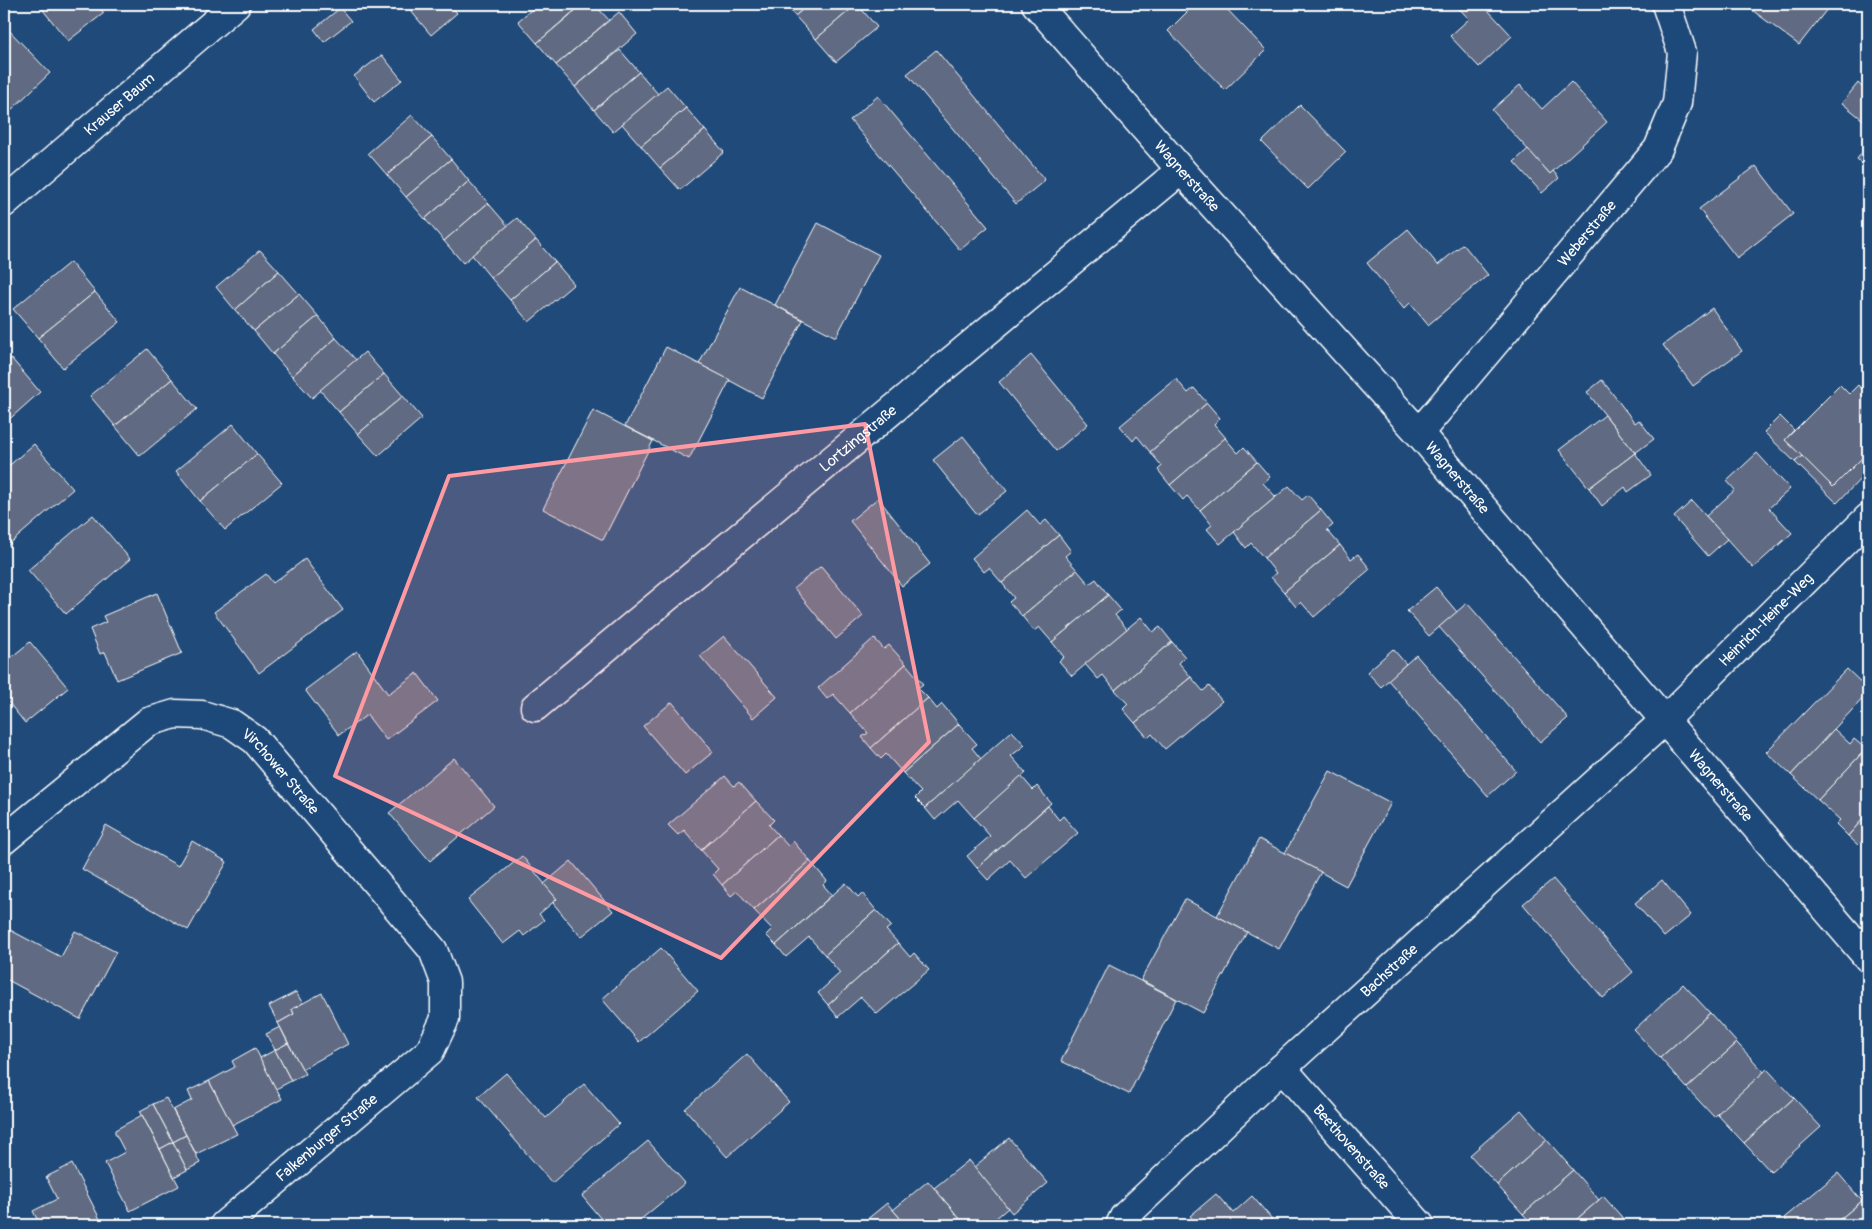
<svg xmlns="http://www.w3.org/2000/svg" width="1872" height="1229" font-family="Pangolin,sans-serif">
<rect width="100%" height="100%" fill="#1f4a7a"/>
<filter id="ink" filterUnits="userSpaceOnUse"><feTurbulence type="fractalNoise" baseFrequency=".02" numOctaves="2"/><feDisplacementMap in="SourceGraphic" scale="10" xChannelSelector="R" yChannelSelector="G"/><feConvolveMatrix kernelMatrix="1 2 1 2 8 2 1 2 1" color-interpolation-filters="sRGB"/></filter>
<g filter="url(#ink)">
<g fill="#616a82" stroke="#fff">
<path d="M38,4H96L104,13L68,41Z"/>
<path d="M405,4H449L457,13L431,35Z"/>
<path d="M538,4H580L581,5L537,43L518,21Z"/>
<path d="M583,4H594L609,20L556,65L537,43Z"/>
<path d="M785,4H809L795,16Z"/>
<path d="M809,4H857L816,39L795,16Z"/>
<path d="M857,4L877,27L836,62L816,39Z"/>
<path d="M1195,4H1222L1266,50L1225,90L1168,31Z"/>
<path d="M1455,4H1490L1486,8L1512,36L1479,67L1450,36L1469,19Z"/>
<path d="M1744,4H1831L1799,45Z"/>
<path d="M340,8L351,21L324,42L314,29Z"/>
<path d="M619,12L637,34L575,87L556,65Z"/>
<path d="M4,25L50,73L9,112L4,106Z"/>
<path d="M620,50L639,72L594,110L575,87Z"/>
<path d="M936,50L1045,180L1016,204L907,74Z"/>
<path d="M382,55L402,80L374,102L354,76Z"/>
<path d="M639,72L658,94L613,132L594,110Z"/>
<path d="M1571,82L1607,122L1550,174L1492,110L1520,85L1542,109Z"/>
<path d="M1858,83L1865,90L1868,86V124L1842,103Z"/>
<path d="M667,86L686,108L641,146L622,124Z"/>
<path d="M878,96L988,227L960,250L850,120Z"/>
<path d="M1300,105L1346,152L1308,189L1262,142Z"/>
<path d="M686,108L705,130L660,168L641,146Z"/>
<path d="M412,115L432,137L387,175L368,153Z"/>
<path d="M705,130L724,152L680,190L660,168Z"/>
<path d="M432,137L451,159L406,197L387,175Z"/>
<path d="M1868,145V168L1857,159Z"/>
<path d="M1528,149L1550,174L1553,171L1559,178L1542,193L1514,162Z"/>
<path d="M451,159L469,181L425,219L406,197Z"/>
<path d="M1756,166L1793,214L1737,258L1699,209Z"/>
<path d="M469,181L488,203L444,241L425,219Z"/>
<path d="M488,203L508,226L463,263L444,241Z"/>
<path d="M517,218L536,240L491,278L472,255Z"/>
<path d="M818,223L879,255L836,337L775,305Z"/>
<path d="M1408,229L1438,265L1463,244L1488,275L1428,325L1410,303L1404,309L1367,263Z"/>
<path d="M536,240L555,262L510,300L491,278Z"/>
<path d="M260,250L279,271L235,310L216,287Z"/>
<path d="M70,262L95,292L38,338L13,309Z"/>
<path d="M555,262L574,284L529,322L510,300Z"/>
<path d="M279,271L299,294L254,331L235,310Z"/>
<path d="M740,287L803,320L762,398L699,364Z"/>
<path d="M95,292L120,322L63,368L38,338Z"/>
<path d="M299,294L318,316L273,354L254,331Z"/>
<path d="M1712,308L1742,351L1693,386L1663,345Z"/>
<path d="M318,316L336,338L292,376L273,354Z"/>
<path d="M336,338L356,360L312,398L292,376Z"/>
<path d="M666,347L730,380L689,459L625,426Z"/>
<path d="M147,349L172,379L115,426L90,396Z"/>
<path d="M365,352L384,374L339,412L320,390Z"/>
<path d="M1031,355L1088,424L1056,451L999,382Z"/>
<path d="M11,358L40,392L4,424V364Z"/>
<path d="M384,374L403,396L358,434L339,412Z"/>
<path d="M172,379L197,409L140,456L115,426Z"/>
<path d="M1176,379L1188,393L1194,388L1207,403L1150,452L1137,436L1133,441L1120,426Z"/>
<path d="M1602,380L1635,423L1639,420L1654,439L1635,453L1587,392Z"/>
<path d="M1840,385L1849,394L1858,385L1868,395V452L1833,487L1785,440Z"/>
<path d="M403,396L422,418L378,456L358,434Z"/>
<path d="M1207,403L1220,418L1214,424L1226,438L1170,485L1158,470L1162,466L1150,452Z"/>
<path d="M593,410L653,441L603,540L543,509Z"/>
<path d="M1605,415L1635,453L1589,488L1559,450Z"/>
<path d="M1780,416L1794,430L1785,440L1802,456L1795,462L1764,432Z"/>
<path d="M233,424L257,454L200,501L176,471Z"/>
<path d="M963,436L1007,491L977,515L933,460Z"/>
<path d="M1225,438L1238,453L1244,447L1257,462L1200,510L1187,496L1183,500L1170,485Z"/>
<path d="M34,444L73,489L6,547L4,544V470Z"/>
<path d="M1868,452V471L1837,503L1795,462L1802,456L1833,487Z"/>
<path d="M1635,453L1651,475L1628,492L1625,487L1602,506L1589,488Z"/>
<path d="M1757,453L1790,489L1769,508L1792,533L1753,568L1706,516L1735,490L1727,481Z"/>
<path d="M257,454L282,483L225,530L200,501Z"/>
<path d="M1257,462L1270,477L1263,483L1276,497L1220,544L1207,529L1212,525L1200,510Z"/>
<path d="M1289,486L1302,500L1308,495L1321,510L1264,558L1251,543L1246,548L1234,532Z"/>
<path d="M878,498L930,564L902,586L850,521Z"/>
<path d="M1692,501L1727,539L1708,556L1674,517Z"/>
<path d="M1027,510L1040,525L1046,520L1059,535L1002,583L989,568L984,572L972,558Z"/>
<path d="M1321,510L1333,525L1327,530L1340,545L1284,592L1271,577L1276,573L1264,558Z"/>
<path d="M93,515L130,559L66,614L28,570Z"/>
<path d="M1059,535L1071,551L1065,556L1077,570L1022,616L1009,602L1014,598L1002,583Z"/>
<path d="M1340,545L1351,559L1358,554L1370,569L1314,617L1301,602L1296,607L1284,592Z"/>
<path d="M305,559L343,610L259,673L214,612L266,574L273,583Z"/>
<path d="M821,566L863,616L836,639L794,588Z"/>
<path d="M1077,570L1089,584L1096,579L1108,595L1052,642L1039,627L1034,631L1022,616Z"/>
<path d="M1436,587L1457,612L1429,636L1407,611Z"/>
<path d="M157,593L182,653L117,680L105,652L100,654L90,629L106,622L103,616Z"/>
<path d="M1108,595L1121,610L1115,615L1127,629L1072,676L1059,661L1064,657L1052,642Z"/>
<path d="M1467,603L1568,718L1540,742L1439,627Z"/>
<path d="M1141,617L1153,632L1160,627L1172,642L1115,690L1103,675L1098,679L1085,664Z"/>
<path d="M724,636L777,697L753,718L700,656Z"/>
<path d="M874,638L884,649L889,645L906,664L850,713L833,694L827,699L818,688Z"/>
<path d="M30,642L68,688L25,723L4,697V663Z"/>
<path d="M1172,642L1185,657L1179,663L1191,677L1135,723L1123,709L1128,704L1115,690Z"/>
<path d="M1393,649L1406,664L1381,687L1367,672Z"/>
<path d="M357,651L388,694L417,673L438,701L386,740L367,715L339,735L305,690Z"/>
<path d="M1416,655L1516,771L1488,796L1388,680Z"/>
<path d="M906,664L923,684L918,688L928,698L871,748L862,737L868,733L850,713Z"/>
<path d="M1847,669L1868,689V693L1791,775L1766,752Z"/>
<path d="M1191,677L1203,691L1209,686L1222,701L1165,749L1152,734L1148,738L1135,723Z"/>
<path d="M928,698L937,709L942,704L959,724L903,773L886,754L881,759L871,748Z"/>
<path d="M672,702L713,752L685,775L643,726Z"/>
<path d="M959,724L977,744L972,748L981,759L925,808L915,798L921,792L903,773Z"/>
<path d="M1834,729L1850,744L1854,739L1866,749L1818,800L1791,775Z"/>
<path d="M1012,731L1025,745L1011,756L1026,773L974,818L958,800L935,820L925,808Z"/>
<path d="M1866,749L1868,751V813L1848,836L1836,824L1840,820L1818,800Z"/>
<path d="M454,758L494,806L430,861L389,813Z"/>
<path d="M1330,771L1391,803L1346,886L1285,853Z"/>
<path d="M725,776L734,786L739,782L756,801L701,850L684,830L678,835L668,825Z"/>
<path d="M1021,776L1033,790L1037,786L1051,803L977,868L967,856L990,836L974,818Z"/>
<path d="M756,801L774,820L769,825L778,835L722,885L713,874L718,869L701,850Z"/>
<path d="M1048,806L1059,820L1063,816L1078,833L1026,878L1010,860L988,880L977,868Z"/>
<path d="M1868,813V845L1863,840L1858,845L1848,836Z"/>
<path d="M106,825L178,866L192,841L227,862L188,930L82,869Z"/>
<path d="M778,835L788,846L793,841L810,861L754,910L737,891L731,896L722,885Z"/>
<path d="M1259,839L1321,872L1279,949L1217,916Z"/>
<path d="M522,856L557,899L539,914L544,920L524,936L520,931L503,944L468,900Z"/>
<path d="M571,861L613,911L581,937L553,903L557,899L544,884Z"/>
<path d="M810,861L827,881L823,885L832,895L776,945L766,935L772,929L754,910Z"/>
<path d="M1553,879L1633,972L1603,998L1523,904Z"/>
<path d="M1662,880L1691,915L1664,937L1635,903Z"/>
<path d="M846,883L858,897L862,893L876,910L825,955L809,937L786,957L776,945Z"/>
<path d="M1185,899L1247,932L1203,1013L1141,980Z"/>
<path d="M876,910L891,926L886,930L898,943L828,1005L818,993L840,973L825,955Z"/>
<path d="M10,930L61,957L75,931L116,952L80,1019L4,978V942Z"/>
<path d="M898,943L910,957L914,953L929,970L877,1014L861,997L838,1017L828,1005Z"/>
<path d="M661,948L698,991L639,1042L602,999Z"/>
<path d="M1109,965L1176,999L1129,1094L1061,1061Z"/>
<path d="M1683,984L1710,1013L1660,1058L1634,1030Z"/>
<path d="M296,992L303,1004L292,1009L294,1014L278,1023L269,1006Z"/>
<path d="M322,993L348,1044L302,1069L278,1023L294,1014L292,1009Z"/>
<path d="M1710,1013L1737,1043L1687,1088L1660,1058Z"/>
<path d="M280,1027L288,1043L275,1050L266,1034Z"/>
<path d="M288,1043L305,1074L291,1081L275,1050Z"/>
<path d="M1737,1043L1764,1072L1714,1117L1687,1088Z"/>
<path d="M255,1048L282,1099L232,1125L209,1081L235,1067L232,1061Z"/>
<path d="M275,1050L291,1081L276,1089L260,1058Z"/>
<path d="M747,1054L789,1102L727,1157L685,1109Z"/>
<path d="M1767,1069L1794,1098L1744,1143L1717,1114Z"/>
<path d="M506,1073L546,1118L584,1084L619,1124L552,1183L478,1097Z"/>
<path d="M209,1081L237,1134L196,1154L173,1110L192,1100L188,1091Z"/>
<path d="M166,1098L186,1135L173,1142L153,1104Z"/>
<path d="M1794,1098L1821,1127L1771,1172L1744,1143Z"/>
<path d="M153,1104L173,1142L160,1149L140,1111Z"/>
<path d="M1521,1110L1547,1140L1497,1185L1470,1155Z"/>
<path d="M142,1115L179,1186L130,1211L105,1163L125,1152L115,1133V1130Z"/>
<path d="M186,1135L200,1163L187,1170L173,1142Z"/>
<path d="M1009,1138L1048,1183L1012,1213L974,1167Z"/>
<path d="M1547,1140L1573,1170L1523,1214L1497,1185Z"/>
<path d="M648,1141L685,1183L634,1225H606L582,1196Z"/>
<path d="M173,1142L187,1170L174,1177L160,1149Z"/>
<path d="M969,1160L1008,1208L988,1225H965L934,1188Z"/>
<path d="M72,1164L103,1225H40L33,1211L57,1199L46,1177Z"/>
<path d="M1573,1170L1599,1200L1570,1225H1533L1523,1214Z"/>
<path d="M1838,1173L1862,1201L1833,1225H1790L1784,1218Z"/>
<path d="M928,1181L934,1188L965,1225H906L893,1210Z"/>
<path d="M1216,1194L1233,1213L1252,1196L1272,1219L1265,1225H1198L1190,1216Z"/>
<path d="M1603,1196L1629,1225H1570L1599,1200Z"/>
<path d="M1862,1201L1868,1209V1225H1833Z"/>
<path d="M887,1203L906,1225H860Z"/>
</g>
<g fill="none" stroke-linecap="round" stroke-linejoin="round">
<g stroke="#fff" stroke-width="31">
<g id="minor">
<path id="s1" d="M1036,4L1181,170L1419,433L1868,958"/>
<path id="s2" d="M4,203L236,4"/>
<path id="s3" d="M1419,433L1658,149L1677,103L1682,52L1666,4"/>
<path id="s4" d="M535,707L1181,170"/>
<path id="s5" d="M4,840L148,722L175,714L202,715L232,724L255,740L433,950L445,982V1019L430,1051L224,1225"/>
<path id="s6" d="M1282,1068L1420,1225"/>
<path id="s7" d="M1120,1225L1124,1217L1282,1068L1665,720L1868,518"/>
</g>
</g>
<use href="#minor" stroke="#1f4a7a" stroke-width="28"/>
</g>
</g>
<path fill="#ff9aa2" fill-opacity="0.2" stroke="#ff9aa2" stroke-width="4" stroke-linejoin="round" d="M865,424L929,742L721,958L335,776L449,476Z"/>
<g text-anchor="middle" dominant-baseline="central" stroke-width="4" stroke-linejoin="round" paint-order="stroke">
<g font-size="15" fill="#fff" stroke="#1f4a7a">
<text stroke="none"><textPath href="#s2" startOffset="152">Krauser Baum</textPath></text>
<text stroke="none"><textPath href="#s1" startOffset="229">Wagnerstraße</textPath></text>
<text stroke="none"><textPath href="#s3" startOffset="261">Weberstraße</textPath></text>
<text stroke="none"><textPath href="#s4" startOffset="420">Lortzingstraße</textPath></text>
<text stroke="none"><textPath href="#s1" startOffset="634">Wagnerstraße</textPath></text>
<text stroke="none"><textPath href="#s7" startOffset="886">Heinrich-Heine-Weg</textPath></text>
<text stroke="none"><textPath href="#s5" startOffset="341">Virchower Straße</textPath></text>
<text stroke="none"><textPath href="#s1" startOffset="1039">Wagnerstraße</textPath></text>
<text stroke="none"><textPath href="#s7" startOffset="371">Bachstraße</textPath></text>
<text transform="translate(327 1138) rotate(-40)">Falkenburger Straße</text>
<text stroke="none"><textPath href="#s6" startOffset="105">Beethovenstraße</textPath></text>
</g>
</g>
<rect width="1872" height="1229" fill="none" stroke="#1f4a7a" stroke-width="20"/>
<rect x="10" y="10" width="1852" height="1209" fill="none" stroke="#fff" stroke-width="2" filter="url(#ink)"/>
</svg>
